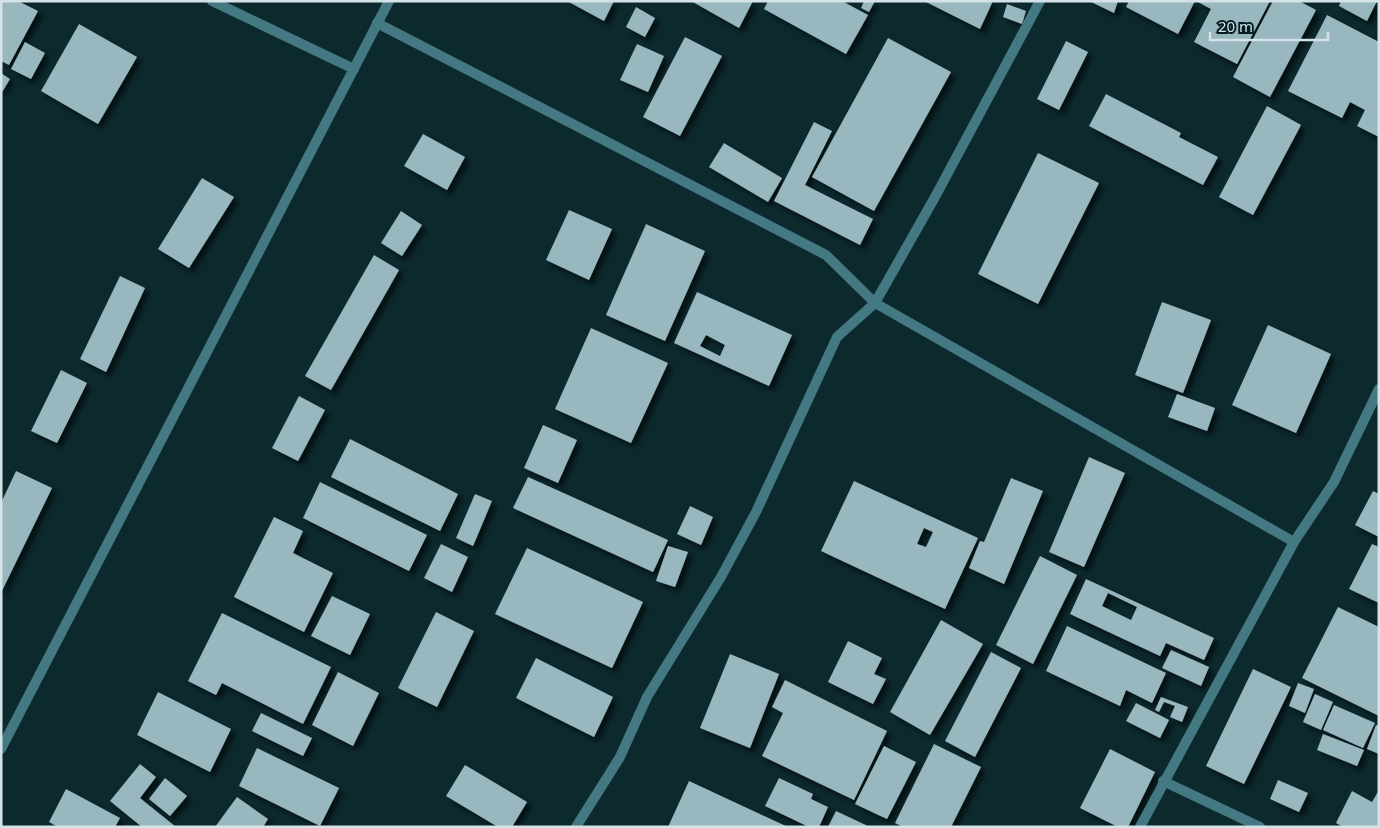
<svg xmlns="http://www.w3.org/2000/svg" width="1380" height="828" font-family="'Noto Sans',sans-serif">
<defs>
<filter id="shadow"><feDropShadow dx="4.5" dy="4.5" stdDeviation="2.5" flood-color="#0009"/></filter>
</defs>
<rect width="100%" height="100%" fill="#0c292e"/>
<g fill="#99b7be" fill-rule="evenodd" filter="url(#shadow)">
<path d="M1,1H18L38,11L9,65L1,61Z"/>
<path d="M567,1H614L604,21Z"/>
<path d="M691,1H753L739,28Z"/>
<path d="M768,1H842L868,15L846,54L764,9Z"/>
<path d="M864,1H875L869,12L861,8Z"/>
<path d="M924,1H993L980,29Z"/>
<path d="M1089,1H1118L1114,13Z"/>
<path d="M1129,1H1195L1178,34L1126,7Z"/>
<path d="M1196,1H1270L1237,64L1194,42L1211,9Z"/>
<path d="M1273,1H1299L1316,10L1270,97L1233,77Z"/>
<path d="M1341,1H1377L1367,21L1339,6Z"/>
<path d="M1007,4L1026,11L1022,24L1003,17Z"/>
<path d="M636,7L655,18L645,37L626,27Z"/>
<path d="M1327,15L1379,42V137L1357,126L1365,110L1350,102L1342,118L1288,91Z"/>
<path d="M79,24L137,57L98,124L41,91Z"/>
<path d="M685,37L722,56L680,136L643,117Z"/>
<path d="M888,38L951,72L874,211L812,177Z"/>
<path d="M1066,41L1088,52L1059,110L1037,99Z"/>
<path d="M25,42L45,53L31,79L11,69Z"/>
<path d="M637,44L664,56L648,92L620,80Z"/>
<path d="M1,73L10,79L1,94Z"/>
<path d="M1106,94L1181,133L1179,137L1218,157L1203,185L1089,126Z"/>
<path d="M1267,106L1301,125L1253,215L1219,197Z"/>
<path d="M814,122L832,131L805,185L873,219L860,245L774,201Z"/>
<path d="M423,134L465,157L447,190L404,166Z"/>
<path d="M724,143L782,178L768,202L709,167Z"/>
<path d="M1038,153L1099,183L1038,304L978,274Z"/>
<path d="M202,178L234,197L189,268L158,249Z"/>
<path d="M569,210L612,229L589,280L546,260Z"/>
<path d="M401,211L422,225L402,256L381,243Z"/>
<path d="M646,224L705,251L665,341L606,315Z"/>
<path d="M374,255L399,270L331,390L305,376Z"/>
<path d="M120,276L145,288L106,372L80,359Z"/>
<path d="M697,292L792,335L769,386L674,343ZM706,335L725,345L720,356L700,346Z"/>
<path d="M1162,302L1211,320L1183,393L1135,375Z"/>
<path d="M1268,325L1331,354L1296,433L1232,405Z"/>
<path d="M591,328L668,363L631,443L555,409Z"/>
<path d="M61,370L87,383L57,443L31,431Z"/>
<path d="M1177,394L1215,408L1207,431L1168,417Z"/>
<path d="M299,396L325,410L298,461L272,448Z"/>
<path d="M543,425L577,440L558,483L524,468Z"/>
<path d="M350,439L458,494L440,531L331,477Z"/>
<path d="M1089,457L1125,473L1084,567L1049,552Z"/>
<path d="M16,471L52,488L1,593V503Z"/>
<path d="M528,477L668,540L653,572L513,508Z"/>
<path d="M1011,478L1043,491L1004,584L969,568L980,541L984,542Z"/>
<path d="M854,481L978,538L945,609L821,551ZM924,528L933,532L926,547L917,544Z"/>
<path d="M320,482L427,535L409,571L303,518Z"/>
<path d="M1373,491L1379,494V537L1355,525Z"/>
<path d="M475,494L492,501L473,546L456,538Z"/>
<path d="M690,506L713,517L701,545L677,534Z"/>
<path d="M274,517L303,531L293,553L333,573L304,632L234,597Z"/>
<path d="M441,544L468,557L452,592L424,578Z"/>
<path d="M1372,544L1379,547V603L1349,589Z"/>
<path d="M668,546L688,552L675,587L656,581Z"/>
<path d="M527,548L643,602L612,668L495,614Z"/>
<path d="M1040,556L1077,575L1033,664L996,645Z"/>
<path d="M1086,579L1214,638L1204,660L1166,643L1160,656L1070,614ZM1108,593L1137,607L1131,620L1102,606Z"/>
<path d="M332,596L370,614L350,655L311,636Z"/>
<path d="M1338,607L1379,627V716L1302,678Z"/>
<path d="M436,612L474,631L437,707L398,688Z"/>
<path d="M222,613L331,667L303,724L222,683L216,695L188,681Z"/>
<path d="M941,620L983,644L930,735L890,712Z"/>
<path d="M1067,626L1166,673L1152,703L1126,690L1120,706L1046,671Z"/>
<path d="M848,641L882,658L874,674L886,679L873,704L828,682Z"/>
<path d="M1171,650L1209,667L1201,686L1162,668Z"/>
<path d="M991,652L1021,668L975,757L945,741Z"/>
<path d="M730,654L779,674L750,748L700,728Z"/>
<path d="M536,658L613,697L594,737L516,698Z"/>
<path d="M1253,669L1291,687L1244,784L1206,766Z"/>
<path d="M338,672L379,693L353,746L312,725Z"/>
<path d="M785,680L887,731L854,800L762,756L783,713L772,707Z"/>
<path d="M1298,683L1314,689L1305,713L1289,706Z"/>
<path d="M158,692L231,729L210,772L137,735Z"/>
<path d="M1315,694L1333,702L1321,730L1303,722Z"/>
<path d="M1161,697L1188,707L1182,722L1170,717L1175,706L1164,702L1159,712L1155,710Z"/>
<path d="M1136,703L1169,720L1160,738L1126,721Z"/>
<path d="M1334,705L1375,723L1363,748L1323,730Z"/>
<path d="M261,713L312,738L303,756L252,731Z"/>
<path d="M1376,725L1379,726V754L1367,749Z"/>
<path d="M1323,734L1364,750L1357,766L1317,750Z"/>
<path d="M934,744L981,767L951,827H903L895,823Z"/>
<path d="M884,746L916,762L887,819L855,804Z"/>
<path d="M257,748L339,788L320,826L239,786Z"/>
<path d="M1110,749L1155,772L1128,827H1118L1080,808Z"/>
<path d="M140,764L156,777L140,798L176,827H142L110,801Z"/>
<path d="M465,765L527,802L512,827H498L446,796Z"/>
<path d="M165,778L187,796L170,816L149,799Z"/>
<path d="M779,778L813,794L811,799L828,807L819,827H809L765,806Z"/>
<path d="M1278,780L1308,793L1299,812L1270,799Z"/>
<path d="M689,781L788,827H668Z"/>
<path d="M66,789L120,818L115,827H58L49,822Z"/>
<path d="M1379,790V827H1343L1336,823L1352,791L1372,802Z"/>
<path d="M237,797L268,819L263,827H215Z"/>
<path d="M836,811L870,827H828Z"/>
</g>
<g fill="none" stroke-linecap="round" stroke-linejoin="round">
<g stroke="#447883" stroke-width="10">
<path d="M212,1L354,69"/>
<path d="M377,23L826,255L875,303L1294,542"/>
<path d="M1163,781L1260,827"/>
<path d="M576,827L620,757L647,697L721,577L756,512L837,337L875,303L935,197L1040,1"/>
<path d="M1140,827L1294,542L1334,482L1379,389"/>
</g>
<path stroke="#447883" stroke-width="10" d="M1,749L389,1"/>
</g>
<rect width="1380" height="828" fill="none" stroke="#d4e3e7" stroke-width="5"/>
<path d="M1210 32v8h118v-8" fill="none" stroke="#d4e3e7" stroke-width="2.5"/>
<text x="1218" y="32" font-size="15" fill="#d4e3e7" stroke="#031f24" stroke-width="4" paint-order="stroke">20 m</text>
</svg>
